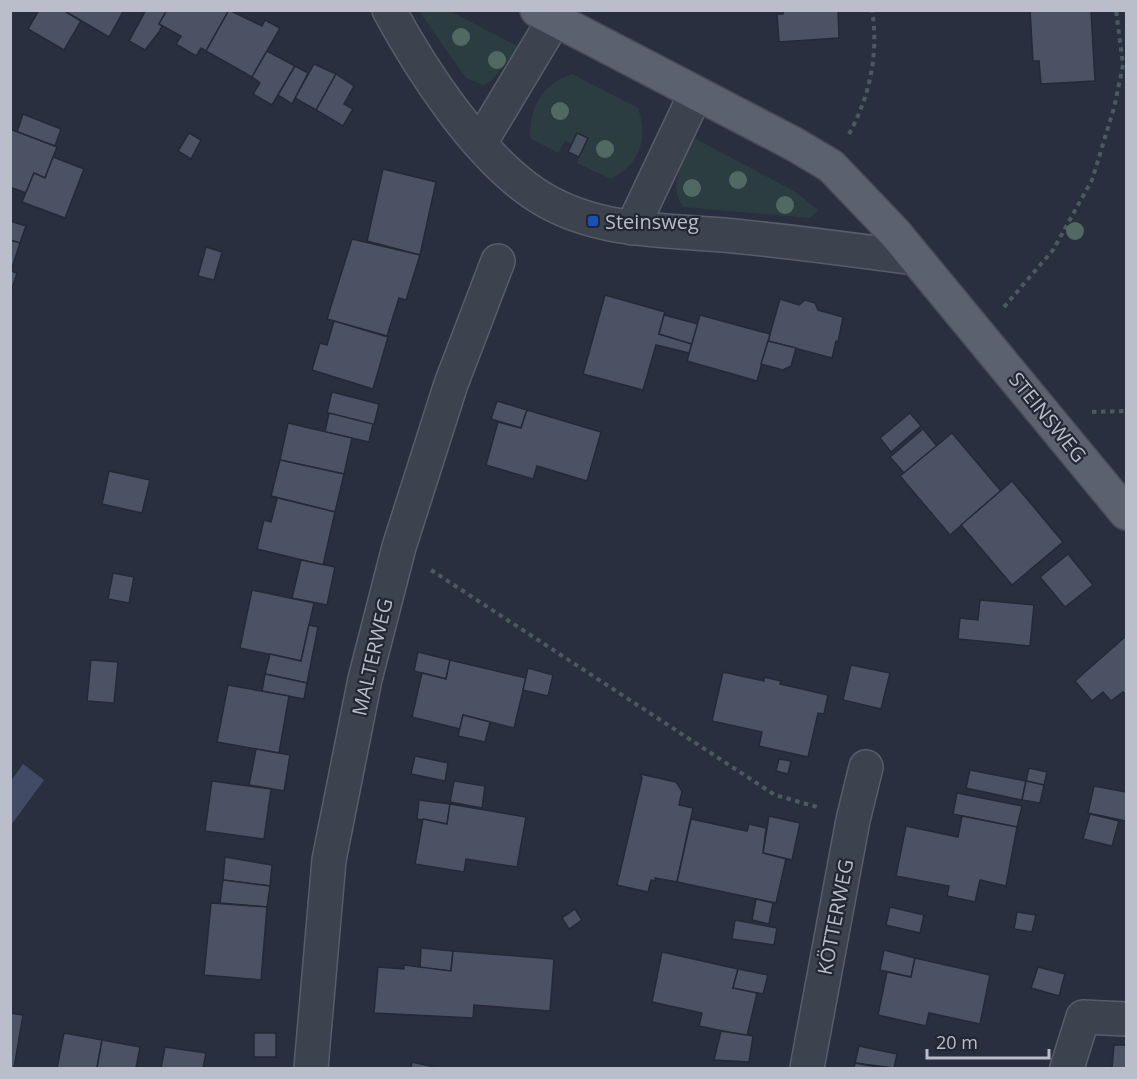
<svg xmlns="http://www.w3.org/2000/svg" width="1137" height="1079" font-family="'Open Sans',sans-serif">
<rect width="100%" height="100%" fill="#292f3f"/>
<g fill="#2c3d41">
<path d="M419,11H450L519,47L492,80L484,85L466,78Z"/>
<path d="M572,74L638,108C648,138 641,164 611,179L577,163L588,138L578,133L572,144L565,141L558,153L530,138C529,107 543,84 572,74Z"/>
<path d="M692,137L794,191L818,210L810,218L684,207C666,189 685,158 692,137Z"/>
</g>
<path fill="#414b66" d="M23,764L44,780L11,825V781Z"/>
<g fill="#4b5263" stroke="#242936" stroke-width="1.5">
<path d="M39,10H63L81,21L64,50L28,29Z"/>
<path d="M63,10H124L109,37Z"/>
<path d="M146,10H167L159,24L162,26L159,32L145,50L129,41Z"/>
<path d="M167,10H229L206,51L201,48L196,56L176,44L181,36L159,24Z"/>
<path d="M229,10L262,26L265,20L280,28L252,77L206,51Z"/>
<path d="M783,10H838L839,38L779,42L777,14H783Z"/>
<path d="M1030,10H1091L1095,81L1041,84L1039,61H1033Z"/>
<path d="M267,51L295,66L272,105L253,94L260,83L252,77Z"/>
<path d="M314,64L336,74L316,110L295,98Z"/>
<path d="M295,66L308,73L292,104L278,95Z"/>
<path d="M336,74L354,86L344,104L353,109L343,126L316,110Z"/>
<path d="M23,114L61,129L55,146L17,132Z"/>
<path d="M10,129L57,147L45,178L34,173L26,193L10,187Z"/>
<path d="M189,133L201,140L191,159L178,151Z"/>
<path d="M577,133L588,138L579,157L568,152Z"/>
<path d="M53,157L84,169L65,218L22,202L34,173L45,178Z"/>
<path d="M383,169L436,182L420,255L367,241Z"/>
<path d="M10,221L26,226L20,243L10,240Z"/>
<path d="M352,239L420,255L406,300L399,298L387,336L327,319Z"/>
<path d="M10,240L20,243L11,271L17,273L10,295Z"/>
<path d="M206,247L222,252L214,280L198,276Z"/>
<path d="M605,295L665,312L659,334L692,344L689,353L656,345L643,390L583,374Z"/>
<path d="M780,299L799,305L805,300L815,303L818,310L843,317L838,342L836,341L832,358L768,341Z"/>
<path d="M664,315L698,324L692,344L659,334Z"/>
<path d="M700,315L770,334L757,381L687,361Z"/>
<path d="M334,321L388,337L373,389L312,370L320,343L327,345Z"/>
<path d="M768,341L796,348L791,366L783,370L761,364Z"/>
<path d="M332,392L379,404L374,425L327,413Z"/>
<path d="M497,401L527,410L521,428L491,419Z"/>
<path d="M527,410L601,432L587,481L537,466L533,479L486,465L498,422L521,428Z"/>
<path d="M329,413L373,424L369,442L325,432Z"/>
<path d="M910,413L921,426L891,452L880,438Z"/>
<path d="M288,423L352,438L344,474L280,460Z"/>
<path d="M923,429L937,446L904,473L890,457Z"/>
<path d="M952,433L1001,491L950,535L900,476Z"/>
<path d="M280,460L344,474L335,512L271,496Z"/>
<path d="M109,471L150,480L142,513L102,504Z"/>
<path d="M1012,481L1063,542L1012,585L961,525Z"/>
<path d="M270,496L335,512L323,565L257,549L264,520L271,522L277,499Z"/>
<path d="M1068,554L1093,585L1065,607L1040,577Z"/>
<path d="M301,560L335,567L327,605L292,598Z"/>
<path d="M113,573L134,577L129,603L108,599Z"/>
<path d="M252,590L314,603L301,661L240,648Z"/>
<path d="M980,600L1034,605L1030,646L958,639L960,618L978,620Z"/>
<path d="M309,625L318,627L307,683L265,674L270,654L301,661Z"/>
<path d="M1126,636V695L1123,692L1111,701L1103,692L1092,701L1075,681Z"/>
<path d="M418,652L450,660L446,679L414,671Z"/>
<path d="M91,660L118,662L114,703L87,701Z"/>
<path d="M450,660L526,678L514,728L463,715L460,729L412,717L422,673L446,679Z"/>
<path d="M851,665L890,673L881,709L843,700Z"/>
<path d="M528,668L553,675L548,696L523,690Z"/>
<path d="M723,672L764,681V677L781,681L780,684L828,695L824,714L818,713L808,757L759,746L762,732L712,721Z"/>
<path d="M265,674L307,683L304,699L262,691Z"/>
<path d="M228,685L289,696L279,753L217,742Z"/>
<path d="M463,715L490,722L485,742L458,736Z"/>
<path d="M256,749L290,755L284,791L249,785Z"/>
<path d="M415,756L448,763L445,781L411,774Z"/>
<path d="M779,759L791,761L788,774L776,771Z"/>
<path d="M1029,768L1047,772L1044,785L1026,781Z"/>
<path d="M970,770L1026,781L1022,800L966,788Z"/>
<path d="M640,774L676,782L682,791L679,805L693,808L677,882L655,878V881L651,880L648,892L617,885L642,778Z"/>
<path d="M212,781L271,789L264,839L205,831Z"/>
<path d="M454,781L485,786L482,808L450,802Z"/>
<path d="M1026,781L1044,785L1040,803L1022,800Z"/>
<path d="M1094,786L1126,792V821L1088,813Z"/>
<path d="M957,793L1022,806L1017,827L953,814Z"/>
<path d="M419,800L450,804L447,824L417,819Z"/>
<path d="M450,804L526,817L517,867L466,859L464,872L415,864L423,819L447,824Z"/>
<path d="M1090,814L1119,821L1112,846L1083,839Z"/>
<path d="M769,816L800,823L792,860L763,853Z"/>
<path d="M962,816L1017,827L1006,886L980,880L975,902L947,896L949,886L896,876L906,826L958,837Z"/>
<path d="M691,819L747,831L749,824L766,828L763,853L786,859L776,903L677,882Z"/>
<path d="M225,857L272,865L270,886L223,880Z"/>
<path d="M223,880L270,886L267,907L220,903Z"/>
<path d="M756,899L773,903L769,924L752,920Z"/>
<path d="M211,903L267,907L261,980L204,975Z"/>
<path d="M890,907L924,915L920,933L886,925Z"/>
<path d="M575,909L582,920L569,929L562,918Z"/>
<path d="M1017,912L1036,915L1032,932L1014,929Z"/>
<path d="M735,920L777,928L774,945L732,939Z"/>
<path d="M421,948L453,951L451,971L420,968Z"/>
<path d="M884,950L915,958L911,977L880,970Z"/>
<path d="M453,951L554,959L550,1011L474,1005L473,1018L374,1013L378,967L404,969V965L451,971Z"/>
<path d="M662,952L738,969L733,988L757,993L747,1036L699,1026L702,1013L652,1002Z"/>
<path d="M915,958L990,975L980,1024L929,1013L926,1026L878,1015L887,972L911,977Z"/>
<path d="M1038,967L1065,974L1059,996L1031,988Z"/>
<path d="M738,969L768,975L763,994L733,988Z"/>
<path d="M10,1013L23,1015L14,1068H10Z"/>
<path d="M721,1031L753,1036L749,1062L714,1060Z"/>
<path d="M64,1033L102,1040L97,1068H57Z"/>
<rect x="254" y="1033" width="22" height="24"/>
<path d="M102,1040L140,1047L136,1068H97Z"/>
<path d="M1114,1045H1126V1068H1112Z"/>
<path d="M859,1046L897,1054L894,1068L855,1063Z"/>
<path d="M165,1047L206,1053L203,1068H161Z"/>
<path d="M412,1062L439,1068H411Z"/>
<path d="M855,1063L882,1068H854Z"/>
</g>
<g fill="none" stroke-linecap="round" stroke-linejoin="round">
<g stroke="#585d6a" stroke-width="36">
<g id="minor">
<path d="M389,10C422,71 475,152 532,192C592,234 664,229 734,236C794,242 854,250 914,258"/>
<path d="M480,143L554,20"/>
<path d="M632,228L696,93"/>
<path d="M311,1068L329,860L365,679L399,547L451,384L498,261"/>
<path d="M807,1068L853,820L866,767"/>
<path d="M1067,1068L1083,1017L1126,1019"/>
</g>
</g>
<g stroke="#474b58" stroke-width="36">
<path id="major" d="M537,10L794,144L831,166L895,233L1126,513"/>
</g>
<g stroke="#4b5a5f" stroke-width="4" stroke-dasharray="4.5 4.5" stroke-linecap="butt">
<path d="M849,134C870,96 879,53 872,10"/>
<path d="M1004,307L1053,250L1092,180L1114,108L1123,65L1116,10"/>
<path d="M1092,412L1126,411"/>
<path d="M431,570L775,795L817,807"/>
</g>
<use href="#minor" stroke="#3d424f" stroke-width="33"/>
<use href="#major" stroke="#5b616f" stroke-width="33"/>
</g>
<g fill="#526963">
<circle cx="461" cy="37" r="9"/>
<circle cx="497" cy="60" r="9"/>
<circle cx="560" cy="111" r="9"/>
<circle cx="605" cy="149" r="9"/>
<circle cx="738" cy="180" r="9"/>
<circle cx="692" cy="188" r="9"/>
<circle cx="785" cy="205" r="9"/>
<circle cx="1075" cy="231" r="9"/>
</g>
<rect fill="#1a4fb4" stroke="#222734" stroke-width="2" x="587" y="215" width="12" height="12" rx="3"/>
<g text-anchor="middle" dominant-baseline="central" stroke-width="4.5" stroke-linejoin="round" paint-order="stroke">
<g font-size="20" fill="#babdca" stroke="#222734" text-anchor="start">
<text x="605" y="221">Steinsweg</text>
</g>
<g font-size="20" fill="#babdca" stroke="#222734">
<text transform="translate(1048 417) rotate(51)">STEINSWEG</text>
<text transform="translate(372 657) rotate(-77)">MALTERWEG</text>
<text transform="translate(835 917) rotate(-79)">KÖTTERWEG</text>
</g>
</g>
<rect width="1137" height="1079" fill="none" stroke="#babdca" stroke-width="24"/>
<path d="M927 1049v9h122v-9" fill="none" stroke="#babdca" stroke-width="3"/>
<text x="936" y="1049" font-size="18" fill="#babdca" stroke="#222734" stroke-width="4.5" paint-order="stroke">20 m</text>
</svg>
